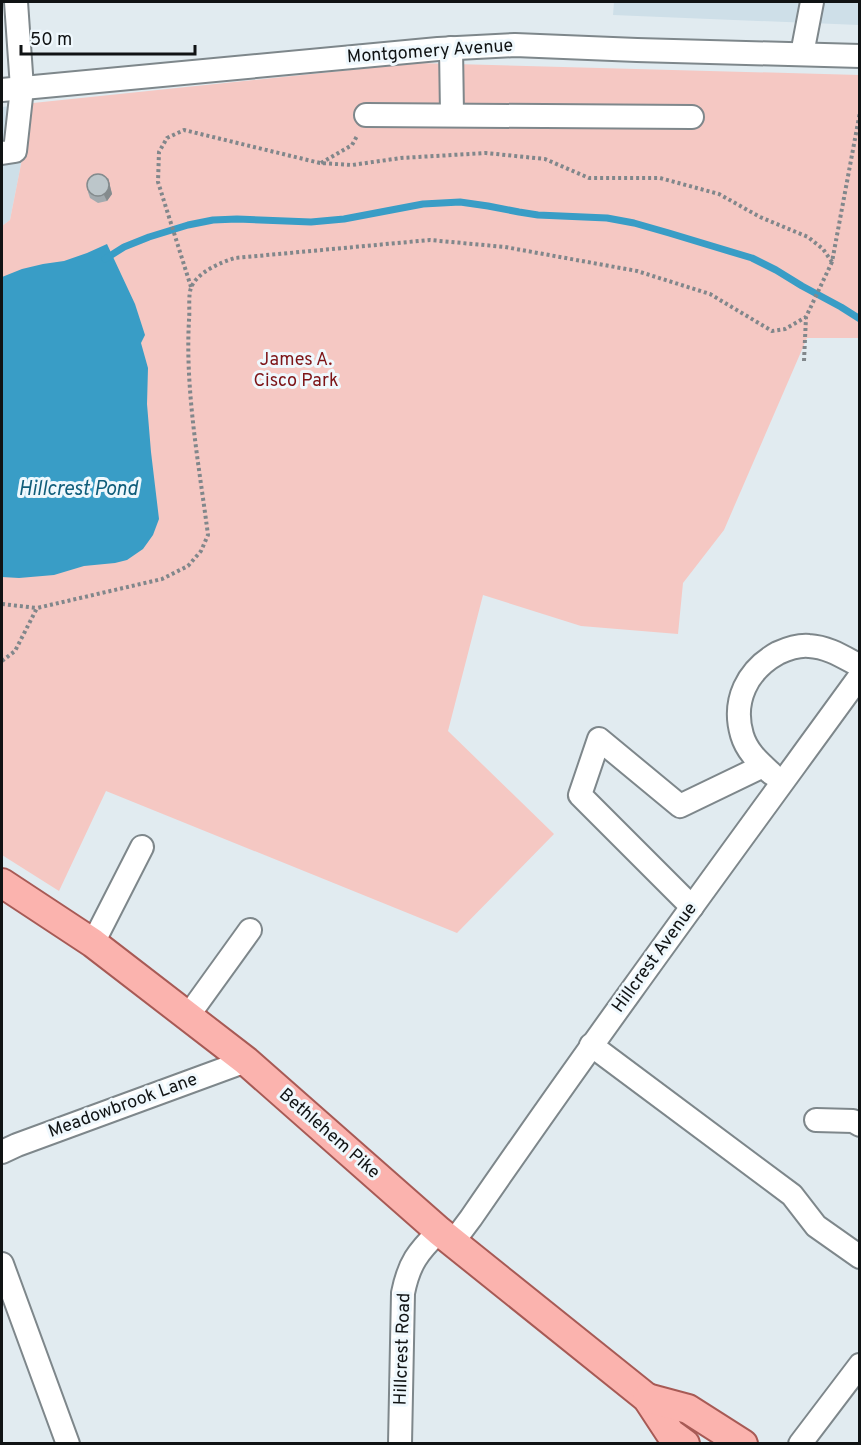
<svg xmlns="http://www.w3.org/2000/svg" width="861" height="1445" font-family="Overpass,sans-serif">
<rect width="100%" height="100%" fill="#e1ebf0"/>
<g fill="#cedfe8">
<path d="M614,2H859V25L613,15Z"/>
<path d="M33,103L10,220L2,226V107Z"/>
</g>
<path fill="#f5c8c3" d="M418,63L859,75V338H807L724,530L683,583L678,634L581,626L483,595L448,731L554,834L457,933L106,791L59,891L2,855V226L10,220L33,103Z"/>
<path fill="#399dc6" d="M107,244L135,304L145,335L141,343L148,368L147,404L151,452L159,519L153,535L143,549L127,560L115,563L84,566L54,575L19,578L2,577V277L22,269L43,264L64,261L87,253Z"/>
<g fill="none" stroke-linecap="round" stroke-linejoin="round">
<path stroke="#399dc6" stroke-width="7" d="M105,259L124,247L149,237L188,225L213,220L237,219L311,222L344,219L423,204L460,202L488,206L519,212L538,215L607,218L634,223L669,233L752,258L776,270L802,286L841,307L860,319"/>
<g stroke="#7e878b" stroke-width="26">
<g id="minor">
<path d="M451,48L452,114"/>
<path d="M802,54L812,2"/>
<path d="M2,90L438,49L515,45L637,50L860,56"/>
<path d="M366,115L692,117"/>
<path d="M2,153L15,151L22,88L16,2"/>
<path d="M772,774C759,762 747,752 742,735C732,701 747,670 778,653C787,649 798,645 809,646C828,647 843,657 860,666"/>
<path d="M692,907L580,795L599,739L680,806L763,766"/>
<path d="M93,943L142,847"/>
<path d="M188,1016L250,930"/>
<path d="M591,1045L792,1195L816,1226L860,1257"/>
<path d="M816,1120L853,1121L860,1125"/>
<path d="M2,1152L17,1145L246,1061"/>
<path d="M453,1242L471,1218C597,1035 729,856 860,676"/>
<path d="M2,1264L68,1444"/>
<path d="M400,1444L403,1293C409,1263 418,1252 439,1231"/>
<path d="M800,1444L860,1365"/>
</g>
</g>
<g stroke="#a75a55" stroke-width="32">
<g id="major">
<path d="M2,883L93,943L246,1061L439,1231L647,1398L670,1433L685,1444"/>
<path d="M647,1398L688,1409L743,1444"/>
</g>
</g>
<g stroke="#81878b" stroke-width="4" stroke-dasharray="3 3" stroke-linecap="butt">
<path d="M321,163L352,145L357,136"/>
<path d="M191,287L158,182L159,152L167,138L184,130L320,163L352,165L401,158L486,153L545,159L589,178H660L719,194L760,217L808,237L823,249L832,262"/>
<path d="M804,361L806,317L832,262L860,112"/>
<path d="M2,604L37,608"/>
<path d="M2,661L15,651L37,608L162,579L188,566L201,551L208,535C199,465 185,391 189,320C190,311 188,295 191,288C196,273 221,262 235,258L430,240L505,247L637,271L710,294L772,331L785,329L806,317"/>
</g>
<use href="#minor" stroke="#fff" stroke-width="22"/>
<use href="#major" stroke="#fbb3ae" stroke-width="28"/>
</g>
<path fill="#a2aaae" d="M108,178L112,194L107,201L98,203L90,198L88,192Z"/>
<path fill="#848b8d" d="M108,178L112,194L107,201L104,195Z"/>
<circle fill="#bcc6ca" stroke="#848b8d" stroke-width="1.5" cx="98" cy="185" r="11"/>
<g text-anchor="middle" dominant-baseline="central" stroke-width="6" stroke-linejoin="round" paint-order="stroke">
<g font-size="18" fill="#101314" stroke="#eff8fd">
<text transform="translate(430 52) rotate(-4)">Montgomery Avenue</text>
<text transform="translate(655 958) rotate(-54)">Hillcrest Avenue</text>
<text transform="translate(123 1106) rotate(-20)">Meadowbrook Lane</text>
<text transform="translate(329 1134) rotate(41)">Bethlehem Pike</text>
<text transform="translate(403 1349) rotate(-88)">Hillcrest Road</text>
</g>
<g font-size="18" fill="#7d1417" stroke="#eff8fd">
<text x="296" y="360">James A.<tspan x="296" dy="21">Cisco Park</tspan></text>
</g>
<g font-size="20" font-style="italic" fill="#0f5d7a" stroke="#eff8fd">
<text x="78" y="490">Hillcrest Pond</text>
</g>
</g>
<rect width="861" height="1445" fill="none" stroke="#101314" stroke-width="6"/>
<path d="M21 45v9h174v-9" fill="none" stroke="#101314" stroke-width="3"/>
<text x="30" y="45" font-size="18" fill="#101314" stroke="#eff8fd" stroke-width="4.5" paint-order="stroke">50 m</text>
</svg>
